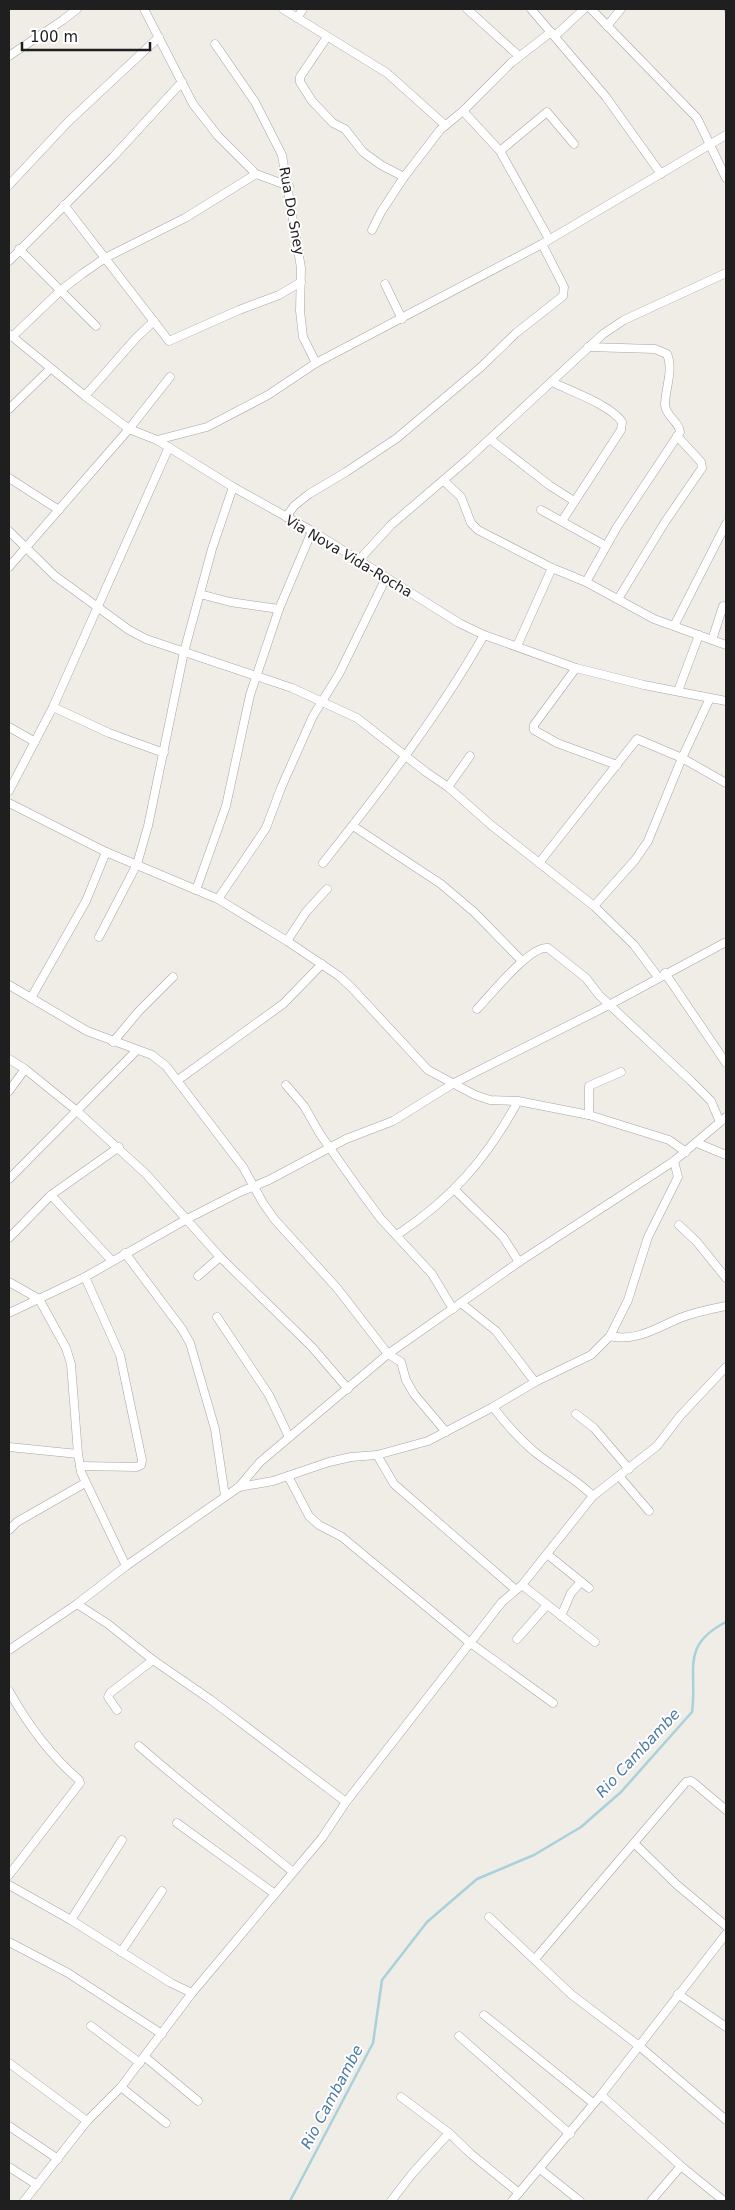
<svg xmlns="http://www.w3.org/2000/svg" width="735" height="2210" font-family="'DejaVu Sans',sans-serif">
<rect width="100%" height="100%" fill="#f0ece6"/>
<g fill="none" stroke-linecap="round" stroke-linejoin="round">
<g stroke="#a8d1dc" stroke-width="2.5">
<path d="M724,9L726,11"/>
<path d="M290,2201L373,2043L382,1980L427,1922L477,1879L534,1855L581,1827L621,1792L692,1712C698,1671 679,1646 726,1622"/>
</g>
<g stroke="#a6a6a6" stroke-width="9">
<g id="street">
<path d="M144,9L193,104L218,136L256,174L289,186"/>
<path d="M283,9L387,73L445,125"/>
<path d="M467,9L519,56"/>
<path d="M531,9L606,97L661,174"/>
<path d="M591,9L697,118L726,178"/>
<path d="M297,18L303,9"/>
<path d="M607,26L621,9"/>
<path d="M555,36L584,9"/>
<path d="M327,37L300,77V82L312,101L333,123L345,129L363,152L381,165L404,177"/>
<path d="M215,44L255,102L282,155L301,268L300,311L303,337L316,363"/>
<path d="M9,56L63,20L77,9"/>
<path d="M463,111L500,151L549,239"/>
<path d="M500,151L547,112L574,144"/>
<path d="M9,185L68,122L159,37"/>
<path d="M64,205L169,341L239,310L279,295L301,282"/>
<path d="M372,230L381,212L404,177L440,130L463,111L511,63L551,32"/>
<path d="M19,249L96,326"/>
<path d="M9,261L113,157L182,82"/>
<path d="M385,284L402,319"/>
<path d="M9,334L85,396L129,429L157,440L233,487L312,531L459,623L484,635L576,668L644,685L726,701"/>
<path d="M12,337L60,291L82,274L105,258L185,218L256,174"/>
<path d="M552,382C570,391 611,405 622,422L621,430L562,521"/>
<path d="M85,396L136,338L154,321"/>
<path d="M9,409L50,369"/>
<path d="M490,439L549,485L574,501"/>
<path d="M157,440L207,427L268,395L316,363L542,244L726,135"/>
<path d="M9,478L59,510"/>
<path d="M444,481L461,497L471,523L478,530L552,568L586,582L654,619L726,645"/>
<path d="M541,510L606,546"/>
<path d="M286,517L294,506L309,494L346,472L397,438L481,367L516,333L563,296L564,287L542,244"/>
<path d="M9,531L55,576L129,630L146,639L292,688L357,718L426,772L448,787L491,825L594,906L634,945L658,977"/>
<path d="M359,560L391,525L468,459L603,334L624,320L726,273"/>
<path d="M9,567L129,429L170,377"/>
<path d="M586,582L617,527L680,432C679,421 666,417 665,405C665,389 674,369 667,354L655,349L588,347"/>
<path d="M200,594L230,602L279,609"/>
<path d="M618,599L665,522L702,468L701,462L677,436"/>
<path d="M674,626L726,524"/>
<path d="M712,640L723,606"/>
<path d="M517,646L552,568"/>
<path d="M576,668L534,725V730L557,743L617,765"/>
<path d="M678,691L699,635"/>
<path d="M53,707L109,733L164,753"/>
<path d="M9,727L35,742"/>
<path d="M448,787L470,756"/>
<path d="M9,791L53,707L169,447"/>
<path d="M9,803L106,852L218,899L287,941L339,976L351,987L428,1070L475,1095L490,1100L518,1101L589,1115L669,1140L686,1152"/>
<path d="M353,826L441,884L474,912L522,961"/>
<path d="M323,863C381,790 438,716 484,635"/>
<path d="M539,863L637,739L682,758L726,783"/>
<path d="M196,890L226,806L250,695L279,609L312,531"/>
<path d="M218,899L266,828L281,788L313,716L339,674L386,578"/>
<path d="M594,906L635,860L648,841L682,758L710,698"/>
<path d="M99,937L137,864L148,826L184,652L212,549L233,487"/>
<path d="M287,941L306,912L327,889"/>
<path d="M665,973L726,1063"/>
<path d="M9,985L87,1031L152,1055L166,1066L243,1167L263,1203L275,1220L337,1288L388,1354L401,1362L406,1380L414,1394L446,1432"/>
<path d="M31,998L86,901L106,852"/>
<path d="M477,1009C490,996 530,945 548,948L586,978L599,995L691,1081L711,1101L720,1122"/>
<path d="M113,1042L139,1011L173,977"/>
<path d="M9,1059L25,1069L77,1111L146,1174L220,1257L312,1347L348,1389"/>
<path d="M178,1080L283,1004L322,964"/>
<path d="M286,1085L304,1106L320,1134L361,1192L381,1219L432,1274L453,1309"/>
<path d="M9,1091L25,1069"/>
<path d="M589,1115V1086L621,1072"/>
<path d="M697,1143L726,1155"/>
<path d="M9,1179L137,1050"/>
<path d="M455,1190L503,1237L519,1262"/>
<path d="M51,1195L112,1261"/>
<path d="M679,1225L697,1242L726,1278"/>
<path d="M397,1235C452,1198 486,1160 518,1101"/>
<path d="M9,1238L51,1195L119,1147"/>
<path d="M125,1253L182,1329L190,1343L215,1429L225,1496"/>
<path d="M198,1276L220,1257"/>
<path d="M9,1282L39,1299L66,1348L71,1364L78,1454L81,1472L126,1566"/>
<path d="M461,1303L496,1331L535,1382"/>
<path d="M9,1313L85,1277L187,1219L240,1192L269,1180L346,1139L393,1121L454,1083L609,1005L726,942"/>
<path d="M217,1317L269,1395L289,1437"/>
<path d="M610,1336C637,1342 656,1328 680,1318C695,1312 711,1309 726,1306"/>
<path d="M493,1407C506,1424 519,1439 536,1453C555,1468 576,1479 593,1496"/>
<path d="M576,1414L594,1428L629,1469"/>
<path d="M9,1447L78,1454"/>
<path d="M377,1455L394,1484L516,1590"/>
<path d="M80,1466L137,1467L141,1465L142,1460L120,1355L85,1277"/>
<path d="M288,1476L309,1516L319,1525L342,1537L469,1642L553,1703"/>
<path d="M619,1476L649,1511"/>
<path d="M239,1487L273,1481L329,1462L351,1457L377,1455L428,1441L493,1407L535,1382L591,1355L610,1336L628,1300L648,1237L678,1177L674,1161"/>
<path d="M9,1530L17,1522L85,1483"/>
<path d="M547,1554L589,1588"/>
<path d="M522,1585L595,1642"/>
<path d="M77,1604L108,1624L153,1660L211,1700L346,1802"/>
<path d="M561,1616L571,1593L581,1582"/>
<path d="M517,1639L547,1605"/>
<path d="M9,1650L77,1604L126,1566L239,1487L260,1462L388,1354L519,1262L674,1161L726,1117"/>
<path d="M9,1691C28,1725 50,1755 79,1780L80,1783L9,1875"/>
<path d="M117,1710L108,1697L110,1693L153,1660"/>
<path d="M139,1746C189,1790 242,1830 293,1872"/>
<path d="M177,1823L275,1894"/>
<path d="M635,1844L676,1884L726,1926"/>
<path d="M9,1885L71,1920L171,1983L192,1993"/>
<path d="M489,1917L572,1995L638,2045L726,2120"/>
<path d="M71,1920L122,1840"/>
<path d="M9,1942L68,1973L162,2034"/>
<path d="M121,1952L162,1891"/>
<path d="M535,1959L686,1782L691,1781L694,1783L726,1810"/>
<path d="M678,1994L726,2027"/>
<path d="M484,2015L593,2103"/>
<path d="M91,2026L140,2063"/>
<path d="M459,2036L570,2134"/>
<path d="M145,2057L198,2101"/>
<path d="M9,2063L87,2121"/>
<path d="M121,2087L166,2123"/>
<path d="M601,2095L681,2166L724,2201"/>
<path d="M401,2097L449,2133L471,2154L519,2193"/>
<path d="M9,2126L58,2159"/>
<path d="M9,2167L37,2185"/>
<path d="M540,2169L580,2201"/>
<path d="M24,2201L87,2121L121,2087L192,1993L322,1838L346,1802L502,1602L522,1585L593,1496L657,1446L680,1416L726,1367"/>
<path d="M391,2201L412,2174L449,2133"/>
<path d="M512,2201L601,2095L726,1934"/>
<path d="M651,2201L681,2166"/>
</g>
</g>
<use href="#street" stroke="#fff" stroke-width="8"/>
</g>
<g text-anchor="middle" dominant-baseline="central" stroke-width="4" stroke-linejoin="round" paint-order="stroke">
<g font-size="14" fill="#1f1f1f" stroke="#fff">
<text transform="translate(292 211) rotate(80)">Rua Do Sney</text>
<text transform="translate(349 556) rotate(31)">Via Nova Vida-Rocha</text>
</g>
<g font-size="15" font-style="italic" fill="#4b7aa5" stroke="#fff">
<text transform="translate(638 1753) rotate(-47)">Rio Cambambe</text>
<text transform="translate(332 2097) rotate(-62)">Rio Cambambe</text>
</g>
</g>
<rect width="735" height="2210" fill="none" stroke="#1f1f1f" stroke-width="20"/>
<path d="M22 42v8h128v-8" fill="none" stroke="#1f1f1f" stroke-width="2.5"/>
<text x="30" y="42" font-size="15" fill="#1f1f1f" stroke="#ffffff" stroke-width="4" paint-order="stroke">100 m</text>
</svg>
